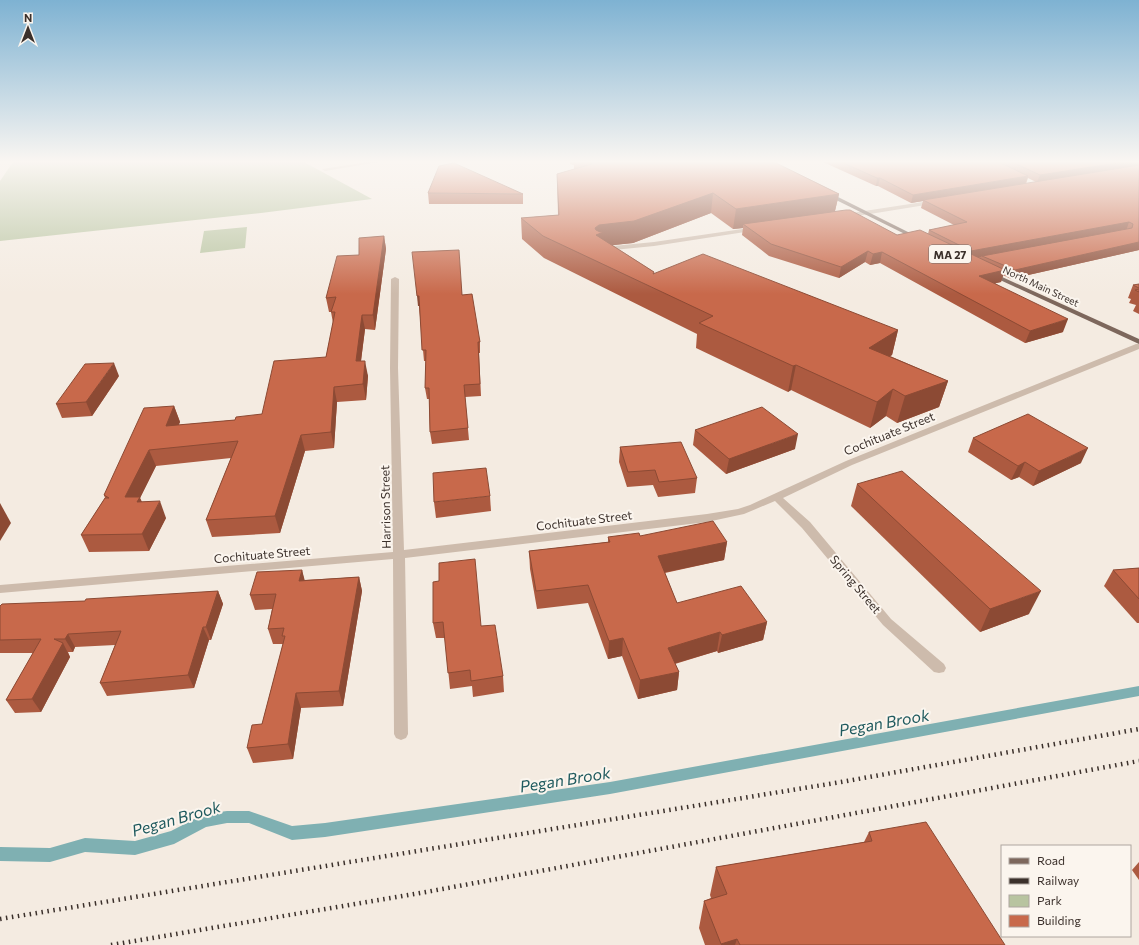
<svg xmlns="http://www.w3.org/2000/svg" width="1139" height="945" font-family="Commissioner,sans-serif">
<rect width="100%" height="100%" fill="#f4ebe1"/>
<g fill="#b8c4a0">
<path d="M13,162H304L372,199L261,213L0,241V181Z"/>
<path d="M247,227L245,248L200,253L204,231Z"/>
</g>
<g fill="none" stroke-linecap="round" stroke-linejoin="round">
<path fill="#7fb0b2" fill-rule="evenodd" d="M1139,686V696L610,794L325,837L292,840L249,823H227L206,827L174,844L135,855L85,852L50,862L0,861V847L50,848L85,838L135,841L171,831L204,814L227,811H249L292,826L325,823L610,782Z"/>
<g fill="#cdbbac" fill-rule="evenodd">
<path d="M368,162H379L325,171L322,169Z"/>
<path d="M936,200L938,201V203L845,218L842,216L845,214Z"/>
<path d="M756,227L758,228V230L654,246L603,251L600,249L603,247L654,242Z"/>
<path d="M395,277L399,279L398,368L404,550L707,514L738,509L750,505L846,461L1136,344H1139V349L852,465L783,498L810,522L891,619L944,664L946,668L944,672L939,673L934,672L883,625L802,528L775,501L744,514L707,522L405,558L408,734L406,738L401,740L396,738L394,734L393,559L0,593V585L393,552L390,368L391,279Z"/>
</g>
<g fill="#7d675c" fill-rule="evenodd">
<path d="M824,192H828L922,239L917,240L824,194Z"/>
<path d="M989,271L1139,339V344L987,274V272Z"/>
</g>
<g stroke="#3b302b" stroke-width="4.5" stroke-dasharray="1.5 4.5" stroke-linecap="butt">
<path d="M0,919L841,782L1139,729"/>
<path d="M111,945L426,892L1139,761"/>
</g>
</g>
<g fill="#ac5a40" fill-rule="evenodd">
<path d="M570,162H774L839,194L835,211L897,235L928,234L929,230L954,225L921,208L923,201L911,203L878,186H876L823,162H1139V250L1011,279L1003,275L1001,282L995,283L1063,332L1025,343L880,263L870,265L865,262L839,278L769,256L742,235L743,228L733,229L711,213L633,243L612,245L654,272V274L898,330L892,355L890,356L948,381L939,407L897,423L886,416L870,428L791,390L788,392L696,348L697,334L544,258L522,239L521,218L558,215L557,174L574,169V165L570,164ZM1028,178L1036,182L1026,184Z"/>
<path d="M428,193L523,194V204H429Z"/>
<path d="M384,236L386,249L375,330L365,329L361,361L368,376L366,400L337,402L334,448L305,451L280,533L212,537L206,520L231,458L156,466L140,498L142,502L166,518L149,551L89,552L81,535L105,498L104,495L174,406L180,422L178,425L235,420L262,414L326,357L333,323L331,312H329L326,298L359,255Z"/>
<path d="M1139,284V314L1133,311L1136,305L1129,303L1131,299L1128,298L1133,285Z"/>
<path d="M462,295L480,342V353H479L481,396L465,397L469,440L432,444L430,432L429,399H427L425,388L426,361H424L419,306H418Z"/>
<path d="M119,376L92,416L62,418L56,404Z"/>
<path d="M695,430L795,449L726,474L693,445Z"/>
<path d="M973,438L1081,463L1033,486L1019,477L1011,480L968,452Z"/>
<path d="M620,447L697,478L695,493L658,497L653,485L627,487L619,462Z"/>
<path d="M857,484L1029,614L980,632L851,506Z"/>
<path d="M490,496L491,511L436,518L434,502Z"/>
<path d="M640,536L727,542L724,560L665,573L677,603L767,622L763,640L718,653L717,651L675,664L679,672L677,690L638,699L622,656L608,659L588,603L537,609L530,569L529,551L608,542V537Z"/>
<path d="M1139,568V623H1137L1104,586L1113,570Z"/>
<path d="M302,570L304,580L359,577L362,591L343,706L301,708L293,759L253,763L247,748L262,724L283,644H273L268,629L272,609L255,610L250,595Z"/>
<path d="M439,581L481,626L503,676L504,692L473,697L472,686L450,689L445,638H436L433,623Z"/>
<path d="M218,591L223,604L211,640H209L194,688L107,696L100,683L115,645L75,647L73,652H68L70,657L41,712L15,713L6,700L33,653H0V606L85,601Z"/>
<path d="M869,832L1005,945H705L699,928L704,901L711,898L710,895L716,867L864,842Z"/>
<path d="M1139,862V880L1132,870Z"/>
</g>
<g fill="#8c4a34">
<path d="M1123,162H1139V166L1037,182L1040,175Z"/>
<path d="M1028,176L1025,184L923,200V201L911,203L913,195Z"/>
<path d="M877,178H880L878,186H876Z"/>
<path d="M713,193L711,213L633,243L606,246L595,257V228L599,225Z"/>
<path d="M839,194L834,215L743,224V228L733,229L736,209Z"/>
<path d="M1129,222L1126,231L982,256L981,257L968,259L971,251Z"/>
<path d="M384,236L386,249L375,330L373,315Z"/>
<path d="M1139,242V250L1011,279L1015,270Z"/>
<path d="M868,251L865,262L839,278L841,267Z"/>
<path d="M882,252L880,263L870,265L873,254Z"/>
<path d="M1005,270L1001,282L975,288L979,276Z"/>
<path d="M417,296H419L420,306H418Z"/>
<path d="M362,315L365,329L359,376L356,361Z"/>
<path d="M1068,319L1063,332L1025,343L1030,331Z"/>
<path d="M898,330L892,355L863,373L869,348Z"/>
<path d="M365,361L368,376L366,400L363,384Z"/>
<path d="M114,363L119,376L92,416L86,402Z"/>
<path d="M796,365L791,390L788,392L793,366Z"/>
<path d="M948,381L939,407L897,423L905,396Z"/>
<path d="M334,387L337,402L334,448L331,432Z"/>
<path d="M893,389L886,416L870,428L877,402Z"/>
<path d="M174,406L180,422L172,442L166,426Z"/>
<path d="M798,434L795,449L726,474L729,459Z"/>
<path d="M301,435L305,451L280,533L275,516Z"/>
<path d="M1088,448L1081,463L1033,486L1039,471Z"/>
<path d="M149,450L156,466L140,498L147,514L125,497Z"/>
<path d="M1025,462L1019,477L1011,480L1018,466Z"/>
<path d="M160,501L166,518L149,551L142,534Z"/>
<path d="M0,503L11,523L0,541Z"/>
<path d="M727,542L724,560L657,574L658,556Z"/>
<path d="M302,570L306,585L299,581Z"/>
<path d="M359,577L362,591L343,706L339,691Z"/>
<path d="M218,591L223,604L211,640L206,627Z"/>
<path d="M1041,591L1029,614L980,632L990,609Z"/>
<path d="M767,622L763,640L718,653L722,635Z"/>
<path d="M203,627L209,640L194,688L188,675Z"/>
<path d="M720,632L717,651L666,666L668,648Z"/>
<path d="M68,634L75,647L73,652L65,639Z"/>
<path d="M623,638L622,656L608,659L609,641Z"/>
<path d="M63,643L70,657L41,712L32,699Z"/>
<path d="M679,672L677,690L638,699L640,680Z"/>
<path d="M296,693L301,708L293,759L288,744Z"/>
<path d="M737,939L735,945H721V944Z"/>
</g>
<g fill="#c8694b" stroke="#8c4a34">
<path d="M587,162H774L839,194L736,209L713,193L634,221L599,225L595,228L596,230L600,232L606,231L596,235L654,272L653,274L703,254L898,330L869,348L948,381L905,396L893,389L877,402L796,365L793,366L699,323L713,316L543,236L521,218L559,215L557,174L592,164Z"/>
<path d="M841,162H999L1028,176L913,195L880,178H877Z"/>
<path d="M1012,162H1123L1040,175Z"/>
<path d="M454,163L523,194L428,193L439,166Z"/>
<path d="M1139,165V242L1015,270L982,256L1132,228L1133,224L1129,222L971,251L929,230L967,222L923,200Z"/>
<path d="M846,210H850L897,235L920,230L1005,270L979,276L1068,319L1030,331L882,252L873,254L868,251L841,267L771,244L743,224Z"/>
<path d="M384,236L373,315H362L356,361H365L363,384L334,387L331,432L301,435L275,516L206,520L238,441L149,450L125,497H140L137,502L160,501L142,534L81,535L105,498H109L104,495L144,408L174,406L166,426L235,420L236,417L262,414L274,361L326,357L335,312H331L336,297L326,298L337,256L359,255V238Z"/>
<path d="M459,250L462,295L472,294L480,342H478L480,384L464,385L468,428L430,432L429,388H425L426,350H422L419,296H417L412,252Z"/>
<path d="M1139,284V288L1133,285Z"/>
<path d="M1139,289V292L1135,290Z"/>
<path d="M114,363L86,402L56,404L85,364Z"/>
<path d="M762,407L798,434L729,459L695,430Z"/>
<path d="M1028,414L1088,448L1039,471L1025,462L1018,466L973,438Z"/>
<path d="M681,442L697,478L659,482L655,470L628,472L620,447Z"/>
<path d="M486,468L490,496L434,502L433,473Z"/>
<path d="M902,471L1041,591L990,609L857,484Z"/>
<path d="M713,521L727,542L658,556L677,603L741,586L767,622L722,635L720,632L668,648L679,672L640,680L623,638L609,641L588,585L536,591L529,551L610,542L608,537L639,533L640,536Z"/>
<path d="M475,559L481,626L495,625L503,676L471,681L470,670L448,673L443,622L433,623V582L439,581V563Z"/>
<path d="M1139,568V599L1113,570Z"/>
<path d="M302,570L299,581L359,577L339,691L296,693L288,744L247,748L252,725L262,724L285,636H282L284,628L268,629L276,594L250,595L257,572Z"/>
<path d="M218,591L206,627H203L188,675L100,683L121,631L68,634L65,639H54L63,643L32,699L6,700L41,639L0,640V606L2,604L85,601L86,599Z"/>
<path d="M926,822L1005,945H740L737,939L721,944L704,901L727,894L716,867L872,841L869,832Z"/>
</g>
<linearGradient id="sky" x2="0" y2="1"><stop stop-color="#7eb2d2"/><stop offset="0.55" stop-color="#faf6f2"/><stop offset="1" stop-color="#faf6f2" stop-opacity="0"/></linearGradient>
<rect width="1139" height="294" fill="url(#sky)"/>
<g text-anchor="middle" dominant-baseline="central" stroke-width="4" stroke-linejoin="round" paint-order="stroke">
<g font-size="10" fill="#3b302b" stroke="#fbf5ee">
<text transform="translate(1041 286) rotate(25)">North Main Street</text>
</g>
<rect fill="#fbf5ee" stroke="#756b66" stroke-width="1" x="929" y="245" width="42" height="18" rx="3"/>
<g font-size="11" font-weight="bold" fill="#3b302b">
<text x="950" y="254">MA 27</text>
</g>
<g font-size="12" fill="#3b302b" stroke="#fbf5ee">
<text transform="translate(889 433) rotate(-22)">Cochituate Street</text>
<text transform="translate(385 507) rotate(-91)">Harrison Street</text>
<text transform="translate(584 520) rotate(-7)">Cochituate Street</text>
<text transform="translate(262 554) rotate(-5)">Cochituate Street</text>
<text transform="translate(856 584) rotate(50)">Spring Street</text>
</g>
<g font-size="16" font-style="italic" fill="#1f5a5e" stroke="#fbf5ee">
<text transform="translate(884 722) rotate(-10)">Pegan Brook</text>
<text transform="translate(565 779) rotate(-9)">Pegan Brook</text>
<text transform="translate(176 818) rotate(-16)">Pegan Brook</text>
</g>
</g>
<rect x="1001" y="845" width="130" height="92" fill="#fbf5ee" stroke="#aea6a0"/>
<rect x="1009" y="858" width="20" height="6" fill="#7d675c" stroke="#aea6a0"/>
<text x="1037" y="865" font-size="12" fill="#3b302b">Road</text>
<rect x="1009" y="878" width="20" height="6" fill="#3b302b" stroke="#aea6a0"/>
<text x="1037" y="885" font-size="12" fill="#3b302b">Railway</text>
<rect x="1009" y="895" width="20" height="12" fill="#b8c4a0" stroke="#aea6a0"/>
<text x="1037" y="905" font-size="12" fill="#3b302b">Park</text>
<rect x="1009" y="915" width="20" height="12" fill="#c8694b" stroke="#aea6a0"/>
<text x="1037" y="925" font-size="12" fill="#3b302b">Building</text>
<g transform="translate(28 28)" stroke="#fbf5ee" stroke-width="3" paint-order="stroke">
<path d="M0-3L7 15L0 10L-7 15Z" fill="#3b302b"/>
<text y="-6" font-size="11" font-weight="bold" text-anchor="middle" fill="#3b302b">N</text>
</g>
</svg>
